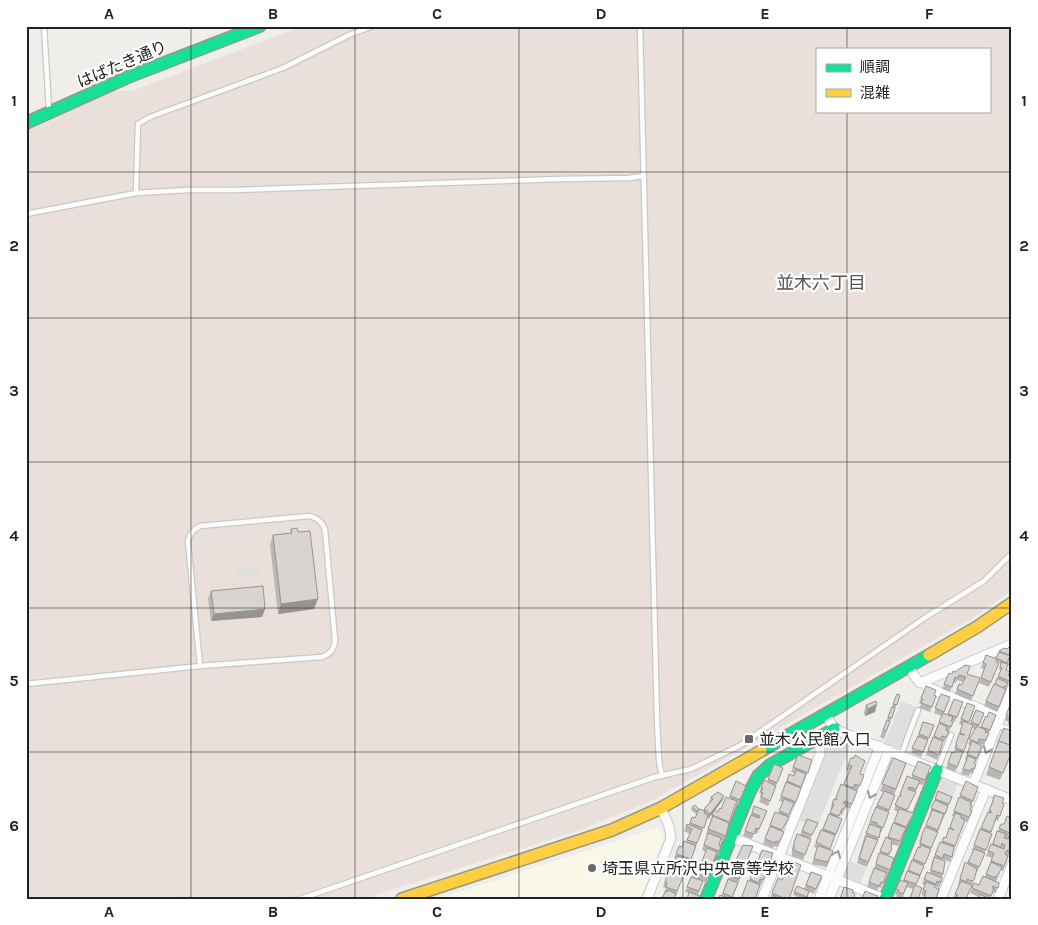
<svg xmlns="http://www.w3.org/2000/svg" width="1038" height="925" font-family="Karla,'Noto Sans JP',sans-serif">
<rect width="100%" height="100%" fill="#f0eeeb"/>
<path fill="#f8f7e8" d="M657,828L664,837L640,899H437Z"/>
<path fill="#eae0db" fill-rule="evenodd" d="M303,26H1012V590L978,615L652,801L580,830L363,899H26V132L114,91H132ZM817,49H989V111H817Z"/>
<g fill="#e0dfde">
<path d="M258,567L259,575L238,578L237,569Z"/>
<path d="M901,701L916,707L901,747L897,748L884,744Z"/>
<path d="M837,734L852,741L817,828L798,820L831,737Z"/>
<path d="M942,776L958,783L951,801L931,793L937,778Z"/>
<path d="M848,860L866,868L860,885L844,878L842,874Z"/>
</g>
<g fill="none" stroke-linecap="round" stroke-linejoin="round">
<g stroke="#c9c8c7" stroke-width="7">
<g id="lane">
<path d="M44,26L49,110"/>
<path d="M640,26L657,719L659,761L662,776"/>
<path d="M136,193L138,124L150,117L283,68L349,35L373,26"/>
<path d="M26,214L136,193L188,190H233L561,179L629,178L643,176"/>
<path d="M26,684L200,666L322,657C331,653 334,650 335,640L325,530C322,521 318,519 310,516L200,526C193,530 190,533 188,541L200,666"/>
<path d="M997,725L1012,730"/>
<path d="M901,755L918,710"/>
<path d="M938,768L951,735"/>
<path d="M300,899L655,777L691,769L741,745L926,617L984,581L1012,553"/>
</g>
</g>
<g stroke="#c9c8c7" stroke-width="11">
<g id="street">
<path d="M910,666L913,674L920,683L1012,644"/>
<path d="M927,687L1000,717"/>
<path d="M826,714L834,729L1012,800"/>
<path d="M973,784L1012,689"/>
<path d="M731,837L885,899"/>
<path d="M647,899L671,838L669,826L661,808"/>
<path d="M762,899L820,754L819,737"/>
<path d="M819,899L880,746"/>
<path d="M829,899L889,750"/>
<path d="M941,899L986,789"/>
<path d="M998,899L1012,865"/>
</g>
</g>
<g stroke="#999a82" stroke-width="14">
<g id="fast">
<path d="M26,123L128,77L260,26"/>
<path d="M761,751L929,655"/>
<path d="M706,899L749,793L758,776L770,765L834,729"/>
<path d="M885,899L937,770"/>
</g>
</g>
<g stroke="#999a82" stroke-width="14">
<g id="slow">
<path d="M929,655L977,627L1012,603"/>
<path d="M402,899L612,830L661,808L761,751"/>
</g>
</g>
<use href="#lane" stroke="#fdfcfc" stroke-width="4.5"/>
<use href="#street" stroke="#fdfcfc" stroke-width="9"/>
<use href="#fast" stroke="#16e098" stroke-width="11"/>
<use href="#slow" stroke="#ffcf43" stroke-width="11"/>
</g>
<g fill="#b9b6b5">
<path d="M291,529L314,609L278,614L270,545L273,535L290,533Z"/>
<path d="M211,591L265,609L262,617L211,621L208,599Z"/>
<path d="M999,651L1012,653L1007,664H1008L1012,655V667L1008,665L1006,670L1008,675L1011,676L997,712L984,706L986,701L995,684L1001,670L999,669L1001,663L996,661V662L999,663L989,687L979,683L984,669L981,668L986,655L996,659Z"/>
<path d="M949,673L952,674H967L980,678L971,701L955,694L959,684L961,685L963,682L957,680L956,683L953,682L950,692L942,689Z"/>
<path d="M926,686L934,695L936,696L930,712L919,708L921,704L919,703Z"/>
<path d="M897,694L900,695L884,739L880,737Z"/>
<path d="M941,694L950,697L944,713L948,715L954,699L963,702L955,722L952,721L953,722L949,732L944,742H943L937,760L926,755L942,716L934,713Z"/>
<path d="M967,703L975,706L968,723L970,724L976,710L984,713L978,727L981,728L986,716L987,717L996,715L984,745L978,744L982,746L975,763H974L976,765L973,774L970,773L969,776L961,774L966,760L965,759L970,745L968,744L975,729L972,728L962,756L955,772L946,768L952,752L954,753L956,750L954,749L962,725L959,724Z"/>
<path d="M866,705L875,712L865,716L864,713Z"/>
<path d="M1010,705L1012,706V726L1008,724V722L1005,720Z"/>
<path d="M923,722L934,725L921,757L911,753Z"/>
<path d="M1012,731V753H1011L1000,780L986,775L997,747H996L998,742Z"/>
<path d="M798,755L812,760L801,788L794,807L793,806L782,831L784,832L778,847L774,846L773,848L763,844L775,812L779,813L783,802L779,801L789,774L794,776L795,774L791,772Z"/>
<path d="M851,758L861,774L864,775L850,809L845,807L842,815L840,814L838,818L842,819L829,850L833,851L827,867L812,864L817,848L814,847L821,830H822L829,814H830L832,809H830L834,799H835L841,784L843,785L849,771L846,770Z"/>
<path d="M893,758L906,763L894,795H895L887,817L881,833L880,832L877,843L867,867L857,863L864,838L869,826H868L876,807L883,792L880,791Z"/>
<path d="M918,761L931,766L923,785L919,784L907,811L914,813L912,818L904,832L898,846L891,844V847L892,848L889,856L894,858L888,875L886,874L881,888L879,887L877,891L867,887L874,869L879,853H880L886,837L888,838L898,812L894,810L903,786L912,777Z"/>
<path d="M774,764L783,768L768,806L759,802L761,798L760,797L761,793H759L764,780L767,782Z"/>
<path d="M736,781L746,786L738,805L736,804L729,823L724,841L721,840L719,846L721,847L718,856L716,855L711,867H712L707,883L692,877L698,862L701,863L706,852L702,850L707,835L706,834L713,813L708,819L707,818L684,877H682L676,896L664,892L666,888L663,887L668,872H670L675,859H674L679,846L682,847L686,842L690,834L684,831L687,824L689,825L692,817L695,818L698,812L696,814L691,810L692,807L703,810L709,803V802L711,797L724,796L722,801L715,811L718,812L729,798Z"/>
<path d="M966,781L978,787L971,806L970,810L972,811L968,822L965,821L953,851L950,862L942,859L943,874L941,883L939,888L935,886L934,887L936,899H923L924,896L921,895L925,885L922,884L927,872L930,873L932,862L940,842L942,843L944,837L946,838L954,816H952Z"/>
<path d="M938,791L952,797L916,885L918,899H909L913,889L907,887L902,899L896,897L897,895L895,894L900,880L903,881L918,847H919L920,842H919L931,814L930,813Z"/>
<path d="M994,795L1002,803L1004,804L998,821L996,820L990,833L992,834L977,872V871L972,885L971,886L966,899H953L959,885L958,884L965,862L967,863L974,851L972,850L988,812H989Z"/>
<path d="M754,806L767,811L757,834L754,833L752,839L743,836Z"/>
<path d="M1012,816V835L1011,837L1012,847L1003,871L1000,870L996,882L999,883L996,893L993,892L990,899H978L979,897L970,893L974,883L979,885L985,877L992,858L986,856L991,844L992,845L997,831H998L1001,824H1004L1011,818Z"/>
<path d="M807,819L818,823L810,839L803,860L792,856V848L797,834L800,835Z"/>
<path d="M743,845L753,846L732,899H718L722,895L728,879L729,878L727,877L733,861L736,862Z"/>
<path d="M762,850L767,870L761,885L749,881Z"/>
<path d="M811,872L822,876L814,894L809,892L806,899H803L793,895L797,886L804,889Z"/>
<path d="M691,877L703,881L698,895L685,892Z"/>
<path d="M778,878L789,899L771,898Z"/>
</g>
<g fill="#969493">
<path d="M318,599L314,609L278,614L281,604Z"/>
<path d="M265,609L262,617L211,621L214,614Z"/>
<path d="M877,704L875,712L865,716L868,709Z"/>
<path d="M724,796L722,801L708,819L710,814Z"/>
</g>
<g fill="#d7d4d2" stroke="#969493">
<path d="M297,528L298,532L310,531L318,599L281,604L273,535L292,533L291,529Z"/>
<path d="M263,586L265,609L214,614L211,591Z"/>
<path d="M1011,645H1012V653L1011,656L999,651L1004,648L1007,649Z"/>
<path d="M999,652L1010,656L1007,663L996,658Z"/>
<path d="M986,655L997,659L996,662L999,663L991,682L981,678L986,664L983,663Z"/>
<path d="M1012,655V664L1009,663Z"/>
<path d="M1001,662L1008,664L1006,670L1010,672L1008,675L1011,676L1009,681L998,676L1002,668L1000,667Z"/>
<path d="M965,665L970,666L967,674L980,678L973,696L957,689L959,684L961,685L966,677L959,675L958,678L955,677L952,687L944,684L949,673L952,674L953,671L955,672Z"/>
<path d="M997,678L1008,683L1006,687L1004,686L1003,688L995,684Z"/>
<path d="M994,684L1006,689L999,707L986,701Z"/>
<path d="M926,686L936,690L934,695L936,696L932,707L921,703L923,699L921,698Z"/>
<path d="M897,694L900,695L897,705L893,704Z"/>
<path d="M941,694L950,697L944,712L935,708Z"/>
<path d="M954,699L963,702L957,717L948,714Z"/>
<path d="M876,701L877,704L868,709L866,705Z"/>
<path d="M967,703L975,706L969,722L961,719Z"/>
<path d="M1010,705L1012,706V720L1009,719L1010,717L1006,715Z"/>
<path d="M892,707L895,708L892,718L888,717Z"/>
<path d="M976,710L984,713L979,725L971,722Z"/>
<path d="M989,712L996,715L990,730L981,727L986,716L987,717Z"/>
<path d="M943,713L953,717L951,721L953,722L951,727L939,722Z"/>
<path d="M887,720L890,722L886,731L883,730Z"/>
<path d="M963,721L973,725L964,751L956,748L957,745L956,744L959,734L965,735L960,733Z"/>
<path d="M923,722L934,725L929,738L919,734Z"/>
<path d="M939,723L947,727L946,730L949,732L946,737L942,736L940,739L934,736Z"/>
<path d="M977,726L986,730L985,732L989,733L986,740L979,739L978,743L969,739Z"/>
<path d="M1004,728L1012,731V746L1010,744V745L999,741V742H998Z"/>
<path d="M918,736L928,740L923,752L912,748Z"/>
<path d="M933,737L943,741L939,755L928,750Z"/>
<path d="M972,741L982,746L977,758L967,754Z"/>
<path d="M999,741L1012,746V751L1003,773L989,767Z"/>
<path d="M956,750L963,752L957,767L948,763L952,752L954,753Z"/>
<path d="M798,755L812,760L808,773L793,767Z"/>
<path d="M855,755L865,761L860,774L864,775L860,786L855,784L853,788L844,784L852,766L848,765L851,758H854Z"/>
<path d="M968,756L976,759L974,763L976,765L974,769L972,768L971,771L963,769Z"/>
<path d="M893,758L906,763L896,789L882,784Z"/>
<path d="M918,761L931,766L925,780L912,775Z"/>
<path d="M774,764L783,768L777,783L768,779Z"/>
<path d="M796,770L806,774L801,787L787,781L789,774L794,776Z"/>
<path d="M907,776L920,781L916,789L909,787L908,789L916,792L907,810L895,805L899,796H901L900,794Z"/>
<path d="M764,780L776,786L770,801L761,797L763,793L761,792L763,788H761Z"/>
<path d="M736,781L746,786L740,800L730,796Z"/>
<path d="M966,781L978,787L973,801L960,795Z"/>
<path d="M786,782L801,788L796,802L781,796Z"/>
<path d="M841,784L857,791L852,804L844,801L843,803L846,804L844,809H842L839,816L830,813L834,804H832L834,799L837,800L836,798Z"/>
<path d="M884,791L895,795L889,810L877,805Z"/>
<path d="M938,791L952,797L949,804L935,799Z"/>
<path d="M718,792L724,796L710,814L704,809L713,799L711,797Z"/>
<path d="M994,795L1004,798L1002,803L1004,804L1000,816L997,815L991,832L981,828L988,812L991,813V811H989L993,801Z"/>
<path d="M726,797L737,801L729,822L712,815L714,810L718,812L720,808L721,809Z"/>
<path d="M959,797L971,802L970,805L972,806L970,810L972,811L969,817L954,811Z"/>
<path d="M784,799L794,803L789,815L779,811Z"/>
<path d="M935,800L948,806L945,814L931,808Z"/>
<path d="M695,805L699,809L697,811L692,807Z"/>
<path d="M754,806L767,811L759,829L756,828L754,834L745,831L751,815L759,818L760,816L752,813Z"/>
<path d="M876,807L889,812L883,828L877,825V823L870,821Z"/>
<path d="M699,809L705,811L704,813L708,815L704,828L690,823L692,817L695,818Z"/>
<path d="M899,809L914,813L906,827L894,822Z"/>
<path d="M932,810L944,814L938,830L926,825Z"/>
<path d="M775,812L789,817L782,830L770,825Z"/>
<path d="M955,813L961,815V818L965,820L955,846L942,841L944,837L946,838L949,828L954,830L950,827Z"/>
<path d="M829,814L842,819L836,834L823,829Z"/>
<path d="M713,816L729,823L726,836L708,829Z"/>
<path d="M1007,816L1012,818V834L999,828L1001,824H1004Z"/>
<path d="M807,819L818,823L812,835L802,831Z"/>
<path d="M893,823L906,828L900,841L888,837Z"/>
<path d="M687,824L702,830L697,843L687,840L692,829L686,826Z"/>
<path d="M870,824L881,828L879,838L866,833Z"/>
<path d="M770,826L784,832L779,842L776,841L775,843L765,839Z"/>
<path d="M925,827L938,832L931,848L920,843L922,837H921Z"/>
<path d="M980,829L992,834L986,850L974,845Z"/>
<path d="M821,830L835,835L830,849L816,842Z"/>
<path d="M997,831L1006,834L1004,838L1008,839L1009,836L1012,837V847L1010,851L1007,850L1005,854L1008,856L1004,866L991,861L994,853L988,851L991,844L1004,849L1005,845L1002,843L1001,847L993,844Z"/>
<path d="M708,833L721,838L719,846L721,847L719,851L704,845Z"/>
<path d="M797,834L811,839L805,855L794,850V843Z"/>
<path d="M866,836L878,840L868,862L859,858Z"/>
<path d="M886,837L892,840L891,847L892,848L891,851L887,854L880,851Z"/>
<path d="M684,841L696,846L691,859L676,854L679,846L682,847Z"/>
<path d="M940,842L954,847L952,857L944,854L943,858L935,855Z"/>
<path d="M743,845L753,846L746,864L736,860Z"/>
<path d="M921,845L931,849L925,864L913,859L918,847L920,848Z"/>
<path d="M819,846L833,851L828,862L814,859L817,848Z"/>
<path d="M707,848L717,852L712,865L702,861Z"/>
<path d="M974,849L985,853L979,867L968,862Z"/>
<path d="M762,850L773,853L767,870L756,866Z"/>
<path d="M879,853H880L894,858L890,870L876,864Z"/>
<path d="M677,856L690,860L686,872L684,871L683,875L670,871Z"/>
<path d="M934,857L945,861L943,874L931,870Z"/>
<path d="M790,860L801,865L789,899H786L772,893L778,878L782,880Z"/>
<path d="M912,860L924,866L920,875L908,870Z"/>
<path d="M733,861L744,865L739,879L730,876L731,873L728,872Z"/>
<path d="M698,862L712,867L708,878L694,872Z"/>
<path d="M965,862L977,869L974,880L972,881L967,879L966,882L960,879Z"/>
<path d="M991,862L1002,867L997,877L995,876V878L986,874Z"/>
<path d="M755,866L766,872L763,880L760,879L759,883L750,879Z"/>
<path d="M874,868L887,873L883,883L881,882L879,886L869,882Z"/>
<path d="M907,871L920,876L916,884L904,880Z"/>
<path d="M668,872L683,877L677,891L666,887L667,883L665,882Z"/>
<path d="M811,872L822,876L816,889L806,885Z"/>
<path d="M927,872L942,878L941,882L937,881L936,884L924,879Z"/>
<path d="M983,876L999,883L998,888L993,886L992,888L994,889L991,896L972,888L974,883L979,885Z"/>
<path d="M691,877L703,881L699,891L687,887Z"/>
<path d="M728,879L738,883L732,897L723,893Z"/>
<path d="M748,880L760,885L755,899H741Z"/>
<path d="M900,880L908,883L903,894L898,892L899,890L896,889Z"/>
<path d="M961,881L972,885L966,899H959L956,898L958,895L955,894Z"/>
<path d="M926,882L935,885L934,887L939,889L936,899H924L926,891L923,890Z"/>
<path d="M915,885L922,888L918,899H911L910,898Z"/>
<path d="M797,886L809,891L807,897L794,892Z"/>
<path d="M844,887L853,890L852,892L855,894L853,899H840Z"/>
<path d="M668,890L676,894L674,899H662L665,892H667Z"/>
<path d="M865,891L878,896L877,899H862Z"/>
<path d="M689,892L700,896L699,899H687Z"/>
<path d="M980,894L989,899H978Z"/>
<path d="M720,895L730,899H718Z"/>
<path d="M772,895L780,899H771Z"/>
</g>
<defs><path id="oneway-chevron" d="M-2-3.5L2.5 0L-2 3.5" fill="none" stroke-width="1.6" stroke-linecap="round" stroke-linejoin="round" transform="scale(1.25)"/></defs>
<g stroke="#9a9a9a">
<use href="#oneway-chevron" transform="translate(987 750) rotate(112)"/>
<use href="#oneway-chevron" transform="translate(871 795) rotate(112)"/>
<use href="#oneway-chevron" transform="translate(837 854) rotate(-68)"/>
</g>
<path fill="none" stroke="#222" stroke-width="1" stroke-opacity="0.55" d="M191,26V899M355,26V899M519,26V899M683,26V899M847,26V49M847,111V899M26,172H1012M26,318H1012M26,462H1012M26,608H1012M26,752H1012"/>
<g fill="#6a6968" stroke="#fff" stroke-width="2">
<rect x="744" y="734" width="10" height="10" rx="2.5"/>
<circle cx="592" cy="868" r="5"/>
</g>
<g text-anchor="middle" dominant-baseline="central" stroke-width="4.5" stroke-linejoin="round" paint-order="stroke">
<g font-size="16" fill="#222" stroke="#fff">
<text transform="translate(122 64) rotate(-23)">はばたき通り</text>
</g>
<g font-size="16" fill="#222" stroke="#fff" text-anchor="start">
<text x="759" y="739">並木公民館入口</text>
<text x="602" y="868">埼玉県立所沢中央高等学校</text>
</g>
<g font-size="18" fill="#555" stroke="#fff">
<text x="821" y="283">並木六丁目</text>
</g>
</g>
<rect width="1038" height="925" fill="none" stroke="#ffffff" stroke-width="55"/>
<rect x="816" y="48" width="175" height="65" fill="#ffffff" stroke="#a7a7a7"/>
<rect x="826" y="64" width="25" height="8" fill="#16e098" stroke="#a7a7a7"/>
<text x="860" y="72" font-size="15" fill="#222222">順調</text>
<rect x="826" y="89" width="25" height="8" fill="#ffcf43" stroke="#a7a7a7"/>
<text x="860" y="98" font-size="15" fill="#222222">混雑</text>
<rect x="28" y="28" width="982" height="870" fill="none" stroke="#222" stroke-width="2"/>
<g font-size="16" text-anchor="middle" font-weight="bold" fill="#222">
<text x="109" y="19">A</text>
<text x="273" y="19">B</text>
<text x="437" y="19">C</text>
<text x="601" y="19">D</text>
<text x="765" y="19">E</text>
<text x="929" y="19">F</text>
<text x="14" y="106">1</text>
<text x="1024" y="106">1</text>
<text x="14" y="251">2</text>
<text x="1024" y="251">2</text>
<text x="14" y="396">3</text>
<text x="1024" y="396">3</text>
<text x="14" y="541">4</text>
<text x="1024" y="541">4</text>
<text x="14" y="686">5</text>
<text x="1024" y="686">5</text>
<text x="14" y="831">6</text>
<text x="1024" y="831">6</text>
<text x="109" y="917">A</text>
<text x="273" y="917">B</text>
<text x="437" y="917">C</text>
<text x="601" y="917">D</text>
<text x="765" y="917">E</text>
<text x="929" y="917">F</text>
</g>
</svg>
